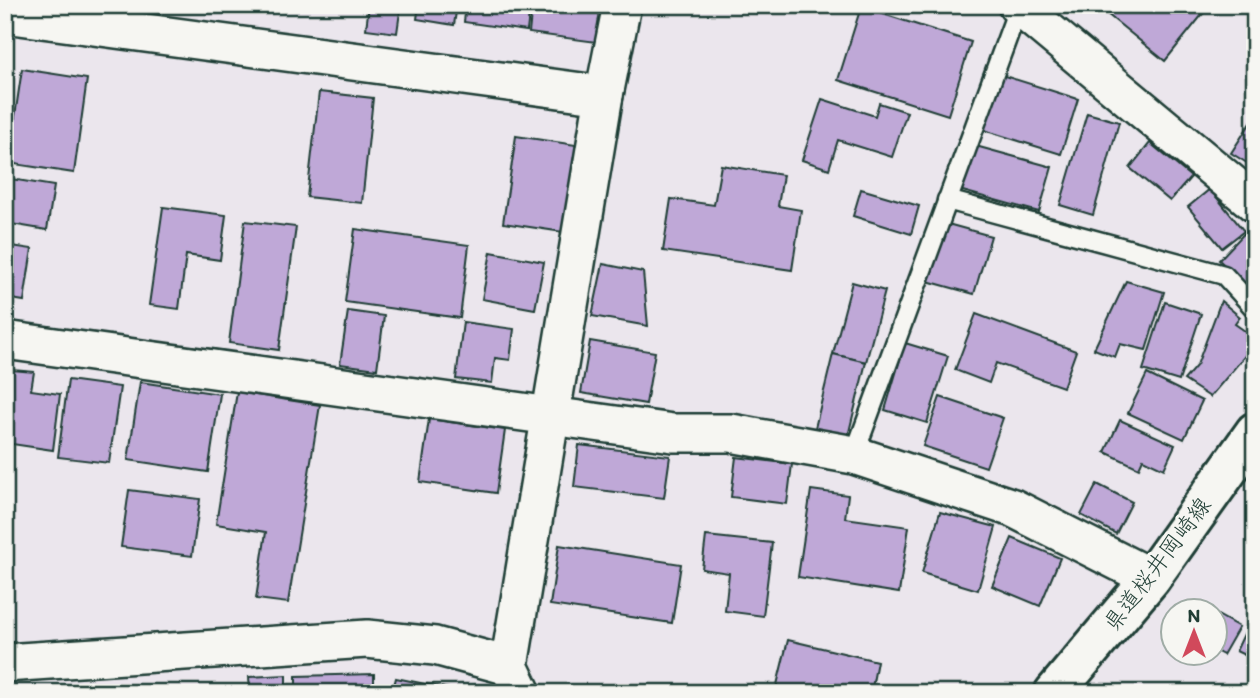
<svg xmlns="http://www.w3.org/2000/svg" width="1260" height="698" font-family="Itim,'Klee One',sans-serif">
<rect width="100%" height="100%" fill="#ebe6ed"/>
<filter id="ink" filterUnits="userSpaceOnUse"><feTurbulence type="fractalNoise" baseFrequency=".0143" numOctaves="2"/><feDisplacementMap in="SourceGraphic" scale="14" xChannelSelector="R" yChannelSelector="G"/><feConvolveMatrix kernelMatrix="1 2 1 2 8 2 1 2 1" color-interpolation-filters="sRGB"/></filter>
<g filter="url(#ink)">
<g fill="#bfa8d7" stroke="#1f3d34" stroke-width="2">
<path d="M369,5H401L397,33L366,29Z"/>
<path d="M419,5H457L454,25L417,19Z"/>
<path d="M466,5H530L527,31L464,22Z"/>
<path d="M532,5H601L596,42L529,33Z"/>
<path d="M1096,5H1210L1165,61Z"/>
<path d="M861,7L971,42L948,115L838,80Z"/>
<path d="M22,69L87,79L74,173L8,163Z"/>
<path d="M995,73L1078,99L1061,154L977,128Z"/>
<path d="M319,92L373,98L362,203L307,197Z"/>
<path d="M822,99L875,116L879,103L907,112L892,157L838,140L829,169L802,160Z"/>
<path d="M1087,113L1119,122L1093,215L1060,205Z"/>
<path d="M1255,116V168L1231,153Z"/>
<path d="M516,136L576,145L563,232L503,223Z"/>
<path d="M1150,143L1191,177L1170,201L1130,168Z"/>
<path d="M972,145L1052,167L1039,212L959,190Z"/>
<path d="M721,165L783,175L778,206L801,210L792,270L663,251L671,199L714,205Z"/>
<path d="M5,178L54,186L47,230L5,223Z"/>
<path d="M861,189L919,206L911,234L853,216Z"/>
<path d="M1210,189L1244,231L1222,248L1188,207Z"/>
<path d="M163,207L226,215L220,260L186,255L179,309L149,305Z"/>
<path d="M245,221L296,227L279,350L229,343Z"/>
<path d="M944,223L991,236L974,294L927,281Z"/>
<path d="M1252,225L1255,227V293L1219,260Z"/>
<path d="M355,229L469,245L460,318L345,302Z"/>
<path d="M5,245L32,249L24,301L5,298Z"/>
<path d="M491,252L544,262L535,309L482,299Z"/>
<path d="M603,264L643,272L648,326L592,316Z"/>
<path d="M1126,281L1164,292L1146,350L1120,344L1115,357L1094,349Z"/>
<path d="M852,282L885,291L866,362L833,354Z"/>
<path d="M1221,301L1240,317L1235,324L1255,338V344L1210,397L1184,380L1197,365Z"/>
<path d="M1165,302L1201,314L1179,381L1143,370Z"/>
<path d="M348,311L384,316L377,369L340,364Z"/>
<path d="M976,314L1076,351L1063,387L996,363L989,383L955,370Z"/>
<path d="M463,322L514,329L510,360L495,358L492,383L456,379Z"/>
<path d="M590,341L655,352L646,404L581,393Z"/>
<path d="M905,343L948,356L927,423L885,410Z"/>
<path d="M833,354L866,362L848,436L815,428Z"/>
<path d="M12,370L34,372L31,390L60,394L53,450L5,443V419Z"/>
<path d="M1147,374L1202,401L1184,439L1128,413Z"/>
<path d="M68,380L120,387L109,463L58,457Z"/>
<path d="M140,382L220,394L208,472L128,460Z"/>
<path d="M237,392L320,405L288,603L256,599L266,532L216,524Z"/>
<path d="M940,397L1003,418L986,467L923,446Z"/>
<path d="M429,419L505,430L496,493L420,482Z"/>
<path d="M1120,420L1175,445L1164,469L1143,459L1139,468L1105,452Z"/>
<path d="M579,445L670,456L664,498L574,487Z"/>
<path d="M736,457L792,464L787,504L731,497Z"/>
<path d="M1097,484L1132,502L1116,534L1081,515Z"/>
<path d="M129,490L200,499L192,556L121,547Z"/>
<path d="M811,490L848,495L845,518L909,527L899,593L798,577Z"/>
<path d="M940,512L996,527L978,590L922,573Z"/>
<path d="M706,536L772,543L763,616L725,611L729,573L702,569Z"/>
<path d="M1012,538L1060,558L1040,606L992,586Z"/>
<path d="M559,545L681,564L672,623L550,605Z"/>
<path d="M1255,611V660L1236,651Z"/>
<path d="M1214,613L1239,627L1223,655L1214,650Z"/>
<path d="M788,640L877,661L871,693H775Z"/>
<path d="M374,674V693H296V676Z"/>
<path d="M286,675V693H250L249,677Z"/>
<path d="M396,678L469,693H392Z"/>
</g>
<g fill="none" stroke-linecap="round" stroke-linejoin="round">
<g stroke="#1f3d34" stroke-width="23">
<g id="lane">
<path d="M947,200L1224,275L1255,309"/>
<path d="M854,455L1019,6"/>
</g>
</g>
<g stroke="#1f3d34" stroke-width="42">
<g id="street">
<path d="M1017,5L1255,203"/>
<path d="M5,14L604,95"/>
<path d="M5,340L673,433H731L854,455L1013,508L1151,578"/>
<path d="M5,663L367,639L435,646L509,666"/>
<path d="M522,693L509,666L604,95L622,5"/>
</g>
</g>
<g stroke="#1f3d34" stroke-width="44">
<path id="secondary" d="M1054,693L1151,578L1255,432"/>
</g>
<use href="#lane" stroke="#f6f6f2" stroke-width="18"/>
<use href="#street" stroke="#f6f6f2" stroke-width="37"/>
<use href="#secondary" stroke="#f6f6f2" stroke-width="38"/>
</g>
</g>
<g text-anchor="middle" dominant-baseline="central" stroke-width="6" stroke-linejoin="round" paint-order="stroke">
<g font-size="23" fill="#1f3d34" stroke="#f6f6f2">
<text transform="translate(1157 564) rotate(-53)">県道桜井岡崎線</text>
</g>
</g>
<rect width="1260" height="698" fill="none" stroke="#f6f6f2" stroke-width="28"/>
<rect x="14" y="14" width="1232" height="670" fill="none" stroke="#1f3d34" stroke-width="2.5" filter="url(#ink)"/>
<g transform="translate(1194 632)"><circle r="33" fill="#f6f6f2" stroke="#a0aca6" stroke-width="2"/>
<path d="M0-5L12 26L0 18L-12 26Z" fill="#d1495b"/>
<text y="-10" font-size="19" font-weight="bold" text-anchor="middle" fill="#1f3d34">N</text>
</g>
</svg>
